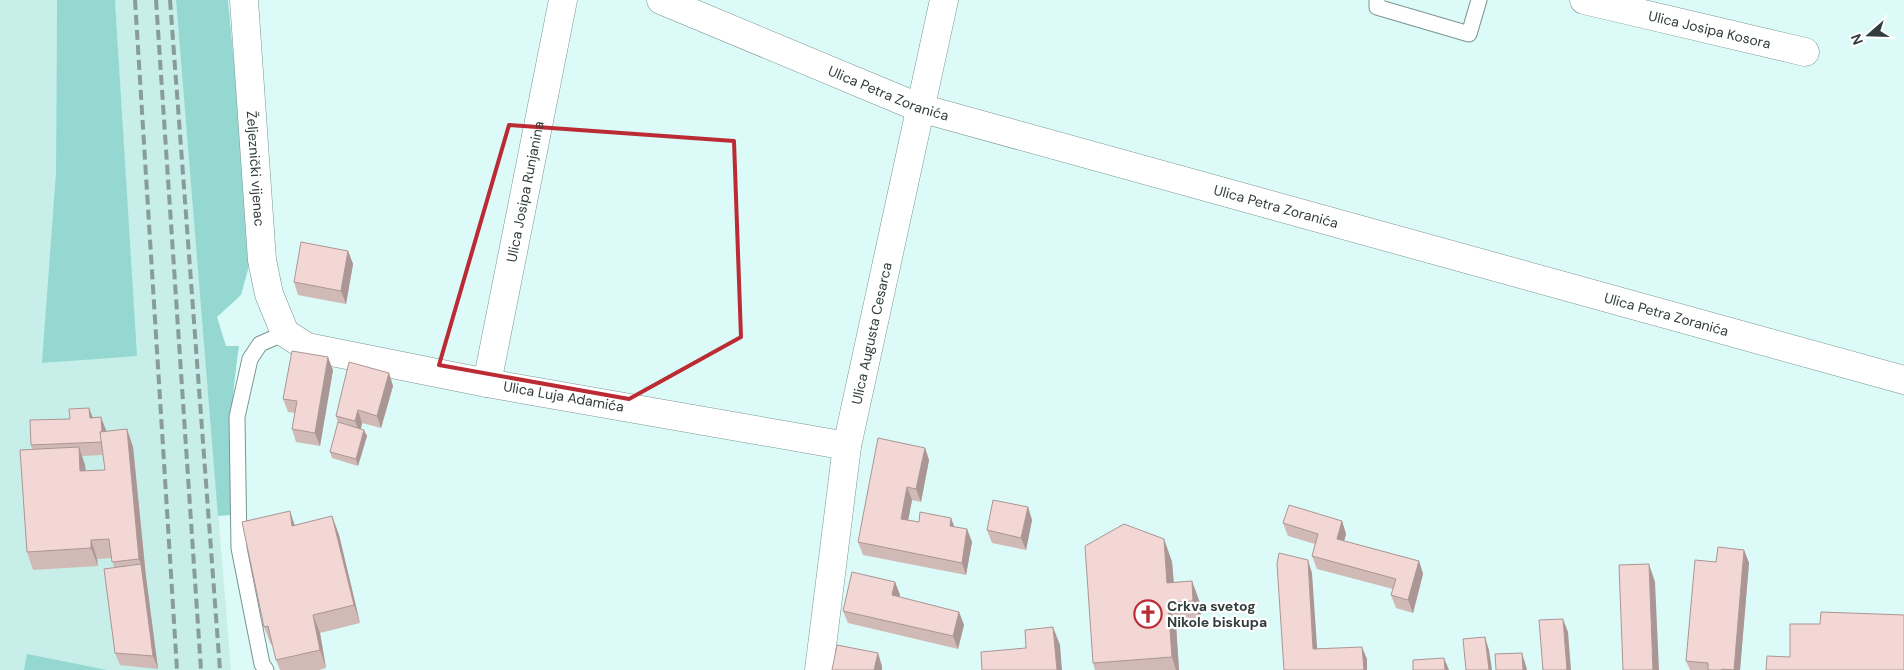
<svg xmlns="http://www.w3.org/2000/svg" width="1904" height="670" font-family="'DM Sans',sans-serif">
<rect width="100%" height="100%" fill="#dcfaf7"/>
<path fill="#c7eee9" d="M0,0H57L56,172L43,363L136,355L115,0H176L231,670H0Z"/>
<g fill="#94d8d1">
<path d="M57,0H115L137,356L42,363L56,172Z"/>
<path d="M176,0H228L249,220V266L241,295L217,317L226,346H239C230,407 229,454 232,515L218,516Z"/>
<path d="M27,654L107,670H24Z"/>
</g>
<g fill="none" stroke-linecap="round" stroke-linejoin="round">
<g stroke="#799592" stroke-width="17">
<g id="service">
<path d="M1377,0V7L1469,34L1479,0"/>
<path d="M266,670L262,664L239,548L237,417L250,359L260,344L285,333"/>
</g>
</g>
<g stroke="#799592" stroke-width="29">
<g id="minor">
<path id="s1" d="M244,0L262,260L269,294L285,333L307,347L487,383L847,446"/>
<path id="s2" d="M661,0L920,108L1904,380"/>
<path id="s3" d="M1584,0L1805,52"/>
<path id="s4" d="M487,383L563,0"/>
<path id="s5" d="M819,670L847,446L944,0"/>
</g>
</g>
<use href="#service" stroke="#fff" stroke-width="15"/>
<use href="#minor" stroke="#fff" stroke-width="28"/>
<g stroke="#889d9a" stroke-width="4" stroke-dasharray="10 5" stroke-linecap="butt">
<path d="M135,0L177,670"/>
<path d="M156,0L201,670"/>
<path d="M170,0L220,670"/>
</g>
</g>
<g fill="#d1b9b6" fill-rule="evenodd">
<path d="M348,251L353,264L346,304L298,295L294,282Z"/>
<path d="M333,370L320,446L296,442L292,429L295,413L288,412L283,399Z"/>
<path d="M389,373L393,386L381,428L362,423L361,429L367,436L358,466L332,458L330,452L338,423L336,416Z"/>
<path d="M89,408L93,418L106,430V431L127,429L133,447L146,577L158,669L120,665L115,653L114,568L112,558L97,559L98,566L33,570L27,552L32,449L31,445L70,419ZM103,455L105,470L86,471L85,465L82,456Z"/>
<path d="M925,448L929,460L921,502L912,500L908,520L967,529L972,542L966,575L863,555L858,542Z"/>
<path d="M1028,507L1032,520L1026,550L992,543L987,530Z"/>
<path d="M332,516L339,535L360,623L320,633L326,668L319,670H280L276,660L273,644L271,645L264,627L295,525Z"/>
<path d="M1342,521L1346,534L1344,541L1419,561L1423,574L1413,613L1396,608L1391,595L1393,589L1317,569L1312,556L1315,544L1288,536L1283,523Z"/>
<path d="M1164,539L1172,562L1174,582L1192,581L1200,603L1201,623L1176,625L1179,670H1095L1093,663Z"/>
<path d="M1744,550L1749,563L1740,670H1690L1686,661L1716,562Z"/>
<path d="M895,582L900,595L899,597L959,612L964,625L958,649L848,623L843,611Z"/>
</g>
<g fill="#aa9694">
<path d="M348,251L353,264L346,304L341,291Z"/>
<path d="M328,357L333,370L320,446L315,433Z"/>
<path d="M389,373L393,386L381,428L377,416Z"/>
<path d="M89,408L94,421L90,418Z"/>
<path d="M358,410L362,423L360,434L355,421Z"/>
<path d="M101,417L106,430L107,455L103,442Z"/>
<path d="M127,429L133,447L146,577L158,669L153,656L141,564L139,559Z"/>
<path d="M364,430L367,436L358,466L356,459Z"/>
<path d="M79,447L85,465L87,490L80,471Z"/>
<path d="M925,448L929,460L921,502L916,489Z"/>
<path d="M907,487L912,500L906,532L901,519Z"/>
<path d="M1028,507L1032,520L1026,550L1021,538Z"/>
<path d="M290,511L296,529L292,526Z"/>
<path d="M332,516L339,535L360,623L354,605Z"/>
<path d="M951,518L956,531L950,526Z"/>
<path d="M1342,521L1346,534L1341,552L1337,539Z"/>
<path d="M967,529L972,542L966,575L962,563Z"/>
<path d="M1164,539L1172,562L1175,602L1167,583Z"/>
<path d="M91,540L97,559L98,566L91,548Z"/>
<path d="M1744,550L1749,563L1740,670H1734Z"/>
<path d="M1308,560L1312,573L1318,661L1313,649Z"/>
<path d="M1419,561L1423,574L1413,613L1408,600Z"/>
<path d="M1649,564L1655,582L1659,670H1653Z"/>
<path d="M1192,581L1200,603L1201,623L1193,601Z"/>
<path d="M895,582L900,595L896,608L892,595Z"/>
<path d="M1168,602L1176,625L1179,670H1176L1172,657Z"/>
<path d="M959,612L964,625L958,649L953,636Z"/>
<path d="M313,615L320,633L326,668L320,650Z"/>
<path d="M1563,619L1568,632L1571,670H1567Z"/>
<path d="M1053,627L1060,645L1062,670H1057Z"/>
<path d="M1485,637L1489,650L1492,670H1489Z"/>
<path d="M1362,647L1367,659V670H1364Z"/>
<path d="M878,653L882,666V670H874Z"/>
<path d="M1522,653L1526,666L1527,670H1523Z"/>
<path d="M1444,658L1449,670H1445Z"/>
</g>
<g fill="#f3d7d4" stroke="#aa9694">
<path d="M301,242L348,251L341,291L294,282Z"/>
<path d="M292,351L328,357L315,433L292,429L297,401L283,399Z"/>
<path d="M349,362L389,373L377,416L358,410L355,421L336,416Z"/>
<path d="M89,408L90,418L101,417L102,432H100L102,442L31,445L30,420L70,419L69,409Z"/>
<path d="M338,422L364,430L356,459L330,452Z"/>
<path d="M127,429L139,559L112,562L109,539L91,540V548L27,552L20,450L79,447L80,471L105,470L100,432Z"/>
<path d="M878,438L925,448L916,489L907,487L901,519L919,522L920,512L951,518L950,526L967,529L962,563L858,542Z"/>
<path d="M993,500L1028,507L1021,538L987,530Z"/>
<path d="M1289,505L1342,521L1337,539L1419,561L1408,600L1391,595L1396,579L1312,556L1318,534L1283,523Z"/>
<path d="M290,511L292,526L332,516L354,605L313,615L320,650L276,660L268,626L264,627L242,522Z"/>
<path d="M1124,524L1164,539L1167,583L1192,581L1193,601L1168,602L1172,657L1093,663L1085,546Z"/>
<path d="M1718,547L1744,550L1734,670L1722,669V670H1708V663L1686,661L1695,560L1716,562Z"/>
<path d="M1279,553L1308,560L1313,649L1362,647L1364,670H1284L1277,564Z"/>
<path d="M141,564L153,656L115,653L104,569Z"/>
<path d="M1649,564L1653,670H1623L1619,565Z"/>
<path d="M852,572L895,582L892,595L959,612L953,636L843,611Z"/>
<path d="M1821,612L1904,615V670H1766L1767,656L1790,657V624H1820Z"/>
<path d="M1563,619L1567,670H1543L1539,620Z"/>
<path d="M1053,627L1057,670H982L981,652L1026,648L1025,630Z"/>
<path d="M1485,637L1489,670H1466L1463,639Z"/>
<path d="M837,645L878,653L874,670H832Z"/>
<path d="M1522,653L1523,670H1496L1495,654Z"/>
<path d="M1444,658L1445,670H1413V660Z"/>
</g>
<path fill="none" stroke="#bb2b33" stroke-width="4" stroke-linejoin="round" d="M509,125L734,141L741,337L629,399L439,365Z"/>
<defs>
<g id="church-ring" transform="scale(1.4375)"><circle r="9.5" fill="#fff" stroke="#bb2b33" stroke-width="1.5"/><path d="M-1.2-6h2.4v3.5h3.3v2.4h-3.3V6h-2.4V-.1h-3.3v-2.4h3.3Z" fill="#bb2b33"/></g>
</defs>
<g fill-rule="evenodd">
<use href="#church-ring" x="1148" y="614"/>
</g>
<g text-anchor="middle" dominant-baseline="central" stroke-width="4.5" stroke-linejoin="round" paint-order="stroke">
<g font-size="14" fill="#313d3b" stroke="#fff">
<text stroke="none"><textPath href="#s3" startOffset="129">Ulica Josipa Kosora</textPath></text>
<text stroke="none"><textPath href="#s2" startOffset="246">Ulica Petra Zoranića</textPath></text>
<text stroke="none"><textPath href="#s1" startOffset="169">Željeznički vijenac</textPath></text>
<text stroke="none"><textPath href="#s4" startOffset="195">Ulica Josipa Runjanina</textPath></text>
<text stroke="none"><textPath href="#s2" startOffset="650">Ulica Petra Zoranića</textPath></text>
<text stroke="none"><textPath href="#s2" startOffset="1055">Ulica Petra Zoranića</textPath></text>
<text stroke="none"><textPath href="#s5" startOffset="341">Ulica Augusta Cesarca</textPath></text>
<text stroke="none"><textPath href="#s1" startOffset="625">Ulica Luja Adamića</textPath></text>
</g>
<g font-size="14" font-weight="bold" fill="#313d3b" stroke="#fff" text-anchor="start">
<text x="1167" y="606">Crkva svetog<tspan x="1167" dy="16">Nikole biskupa</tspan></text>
</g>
</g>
<g transform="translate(1869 35) rotate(250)" stroke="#ffffff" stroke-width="4" paint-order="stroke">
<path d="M0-4L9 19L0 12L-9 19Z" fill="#313d3b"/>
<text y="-8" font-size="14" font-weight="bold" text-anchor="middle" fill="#313d3b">N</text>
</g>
</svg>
